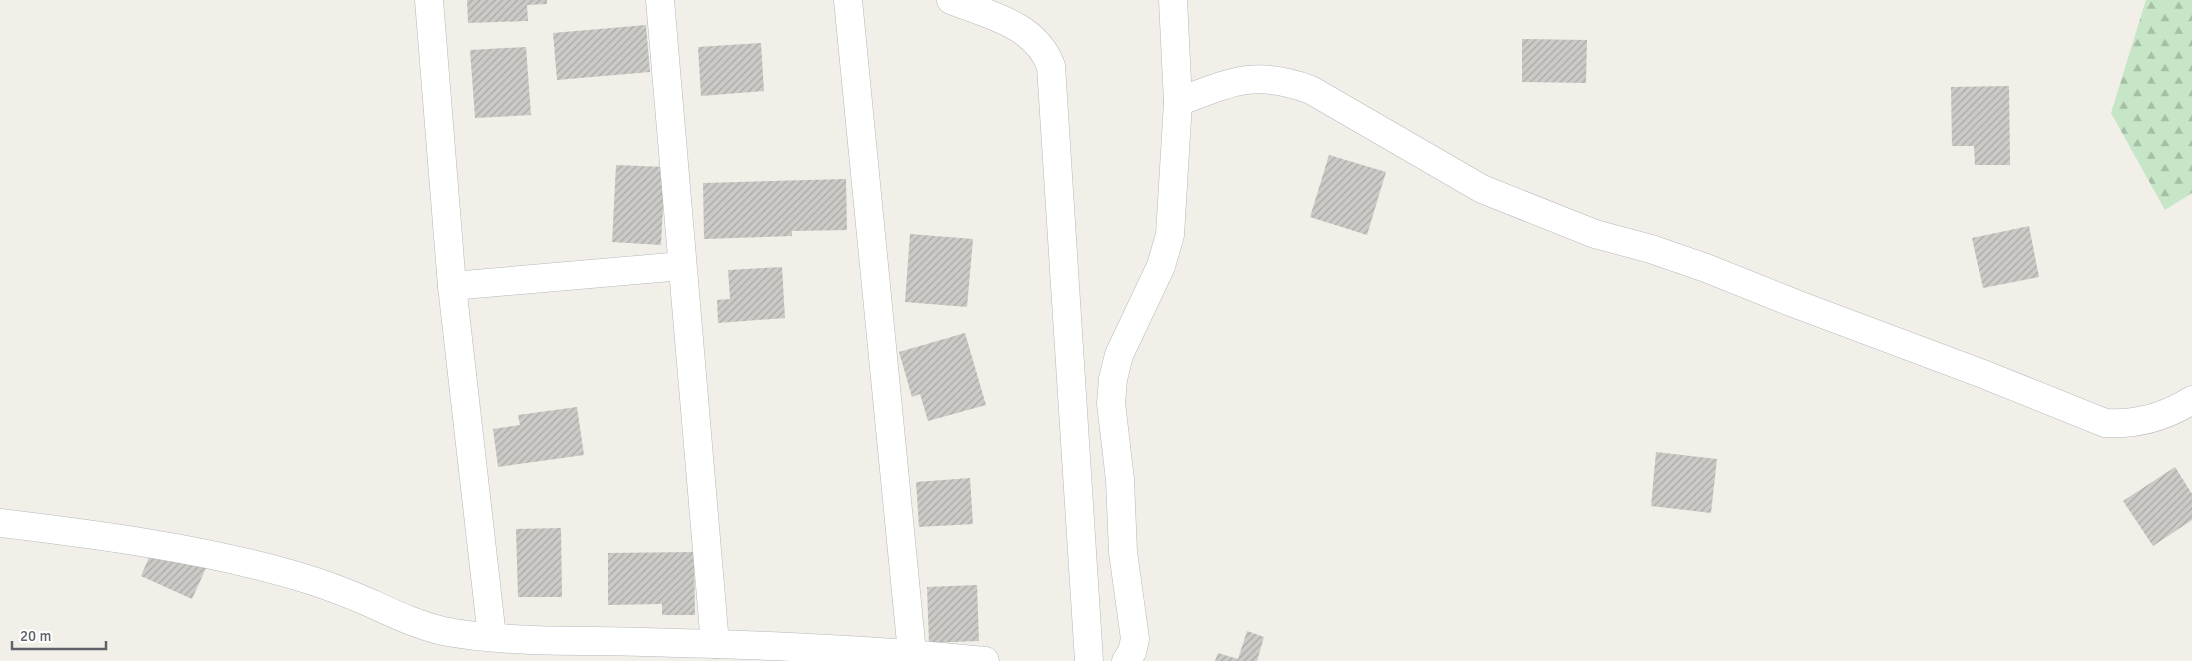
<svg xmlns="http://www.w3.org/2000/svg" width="2192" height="661" font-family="Signika,sans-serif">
<defs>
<pattern id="forest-firs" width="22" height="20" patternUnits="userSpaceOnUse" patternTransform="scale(1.25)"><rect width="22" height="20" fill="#c7e6c8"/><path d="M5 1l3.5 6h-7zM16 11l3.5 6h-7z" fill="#a5bea6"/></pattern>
<pattern id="building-hatch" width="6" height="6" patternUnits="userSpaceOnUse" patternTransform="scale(1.25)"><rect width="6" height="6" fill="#cccac6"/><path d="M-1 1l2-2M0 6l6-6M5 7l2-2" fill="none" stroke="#a9a8a5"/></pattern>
</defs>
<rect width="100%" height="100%" fill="#f1efe8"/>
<path fill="url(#forest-firs)" d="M2146,0H2192V193L2165,210L2111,113Z"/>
<g fill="url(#building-hatch)">
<path d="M467,0H547V4L527,5L528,21L468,23Z"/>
<path d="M646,25L650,72L557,80L553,33Z"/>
<path d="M1522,39L1587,40L1586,83L1522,82Z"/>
<path d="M761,43L764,91L701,96L698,47Z"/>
<path d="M526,47L531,115L475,118L470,50Z"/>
<path d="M2009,86L2010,165H1975L1974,146H1952L1951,87Z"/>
<path d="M1329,155L1386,172L1367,235L1310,217Z"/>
<path d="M616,165L665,167L661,245L612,242Z"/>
<path d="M846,179L847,230L792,231V236L704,239L703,183Z"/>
<path d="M2029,226L2039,277L1983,288L1972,238Z"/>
<path d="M910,234L973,239L967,307L905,302Z"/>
<path d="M782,267L785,318L718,323L717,300L730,299L728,270Z"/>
<path d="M965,333L986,405L928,421L920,394L912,397L899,352Z"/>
<path d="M577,407L584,455L498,467L493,429L520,425L518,415Z"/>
<path d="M1656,452L1717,459L1711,513L1651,506Z"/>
<path d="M2175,467L2192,494V520L2153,546L2123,501Z"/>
<path d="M970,478L973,524L919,527L916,482Z"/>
<path d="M561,528L562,597H518L516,529Z"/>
<path d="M155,543L207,566L192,599L141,576Z"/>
<path d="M694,552L695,615H662V604L608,605V553Z"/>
<path d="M977,585L979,641L929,643L927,587Z"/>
<path d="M1247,631L1264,637L1257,661H1215L1218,653L1238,659Z"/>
</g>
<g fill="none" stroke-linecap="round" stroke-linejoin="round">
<g stroke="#b5b8bc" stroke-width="29">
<g id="minor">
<path d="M429,0L452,286L492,637"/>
<path d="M660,0L715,644"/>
<path d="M848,0L912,653"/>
<path d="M951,0C989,15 1035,24 1051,66L1089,661"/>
<path d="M1178,102C1231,82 1255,69 1311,90L1482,189L1595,234L1651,249L1706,268L1796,304L1983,374L2105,423C2137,425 2165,417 2192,400"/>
<path d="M452,286L682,266"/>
<path d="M0,523C99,535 201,548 297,576C321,583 345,592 368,602C392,613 417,625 443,631C504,643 580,640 644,642C758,645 872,649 985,661"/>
<path d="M1126,661L1132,652L1135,639L1123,552L1120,480L1111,403L1113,379L1119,355L1161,266L1170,235L1178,102L1173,0"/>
</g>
</g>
<use href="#minor" stroke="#fff" stroke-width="28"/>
</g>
<path d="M12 641v8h94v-8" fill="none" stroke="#5f6368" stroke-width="2.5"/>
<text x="20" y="641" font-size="15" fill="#5f6368" stroke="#ffffff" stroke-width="4" paint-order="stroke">20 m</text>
</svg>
